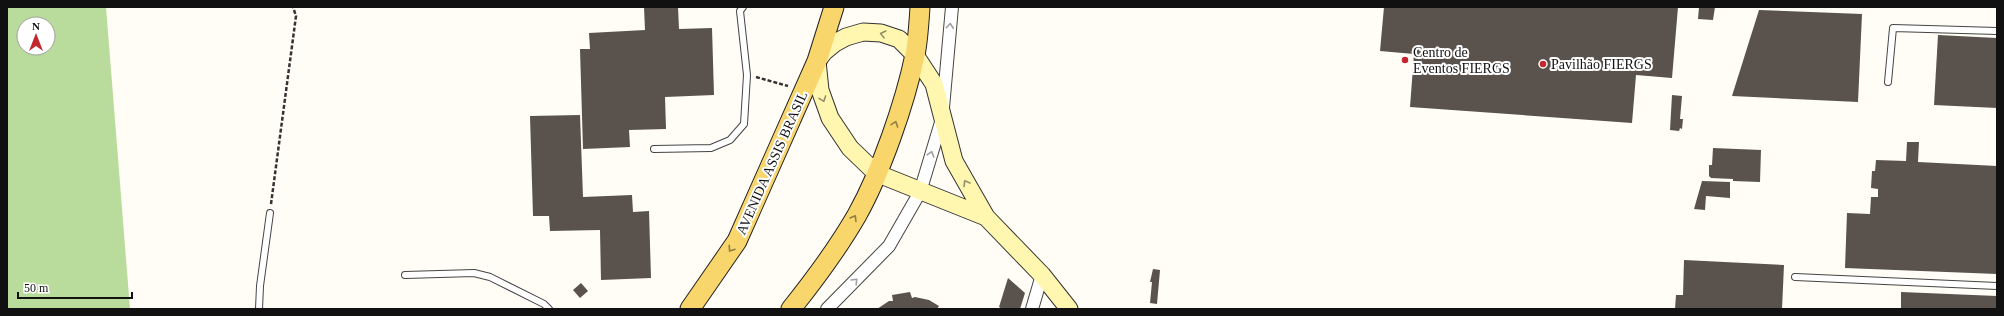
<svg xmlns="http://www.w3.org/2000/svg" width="2004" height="316" font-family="Georgia,serif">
<rect width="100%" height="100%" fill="#fffdf5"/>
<path fill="#b9dc9c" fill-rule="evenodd" d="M7,7H106L130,309H7ZM24,24H48V48H24Z"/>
<g fill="#5a524d">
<path d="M644,7H678L679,29L712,28L714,95L665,97L666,129L629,130L630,147L583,149L580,49H590L589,33L645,30Z"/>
<path d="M1384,7H1678L1672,78L1636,75L1632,123L1410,107L1414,54L1380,51Z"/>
<path d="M1699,7H1715L1713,20L1698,19Z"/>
<path d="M1759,10L1862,14L1858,102L1732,96Z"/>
<path d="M1938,35L1997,38V108L1934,105Z"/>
<path d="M1672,95L1682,96L1680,119H1683L1682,129L1680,128L1679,131L1670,130Z"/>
<path d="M580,115L583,197L632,195L633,212L649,211L651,278L601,280L600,230L550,231L549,216H533L530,116Z"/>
<path d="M1907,142H1919L1918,162L1997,166V274L1845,268L1847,213L1870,214L1871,197H1878V189L1871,188L1872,171H1875L1876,160L1906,161Z"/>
<path d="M1713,148L1761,150L1760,182L1733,181V179L1711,178L1709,176V165H1712Z"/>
<path d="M1702,181L1730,182V198L1706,196L1705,210L1694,209Z"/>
<path d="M1684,260L1784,265L1782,309H1675L1676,295H1683Z"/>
<path d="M1153,269L1160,270L1157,304L1150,303L1152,282H1150Z"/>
<path d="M1008,278L1025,293L1020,309H1002L999,307Z"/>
<path d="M581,283L588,291L580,298L573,290Z"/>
<path d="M910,292L912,298L915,297L929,300L939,306L937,309H877L889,301H893L892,295Z"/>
<path d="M1901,292L1997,296V309H1901Z"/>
</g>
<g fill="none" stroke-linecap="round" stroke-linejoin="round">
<g stroke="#444" stroke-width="8">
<g id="service">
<path d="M1888,82L1893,28L1997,31"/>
<path d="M654,149L711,148L730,140L744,124L747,75L740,11L743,7"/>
<path d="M405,275L474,273L490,277L544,304L549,309"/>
<path d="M1795,277L1997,286"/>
<path d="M259,309L260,286L270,213"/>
</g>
</g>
<g stroke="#444" stroke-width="14">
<g id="minor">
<path d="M827,309L889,246L920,192L942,119L952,7"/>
<path d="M1032,309L1042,275"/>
</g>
</g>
<g stroke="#333" stroke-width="19">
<path id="secondary" d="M986,217L876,173L850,148L830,118L820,90L817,61L824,52L835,43L846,37L863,32L881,33L899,39L915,55L934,84L954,161L986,217L1042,275L1069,309"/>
</g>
<g stroke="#222" stroke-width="21">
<g id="primary">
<path d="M690,309L737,241L817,61L834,7"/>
<path d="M791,309C815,279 838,248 857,215C881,172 905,103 915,55C918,40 919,23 920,7"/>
</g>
</g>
<g stroke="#333" stroke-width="2.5" stroke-dasharray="4 2" stroke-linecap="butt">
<path d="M756,77L788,86"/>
<path d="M271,204L296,16L293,7"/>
</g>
<use href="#service" stroke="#fff" stroke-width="6"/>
<use href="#minor" stroke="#fff" stroke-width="12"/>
<use href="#secondary" stroke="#fff6b0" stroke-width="17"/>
<use href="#primary" stroke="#f9d66b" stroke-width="19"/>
</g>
<defs><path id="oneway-chevron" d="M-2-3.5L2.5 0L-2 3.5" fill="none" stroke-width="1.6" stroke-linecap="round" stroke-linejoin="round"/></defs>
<g stroke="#a0a0a0">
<use href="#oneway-chevron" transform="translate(950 26) rotate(-85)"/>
<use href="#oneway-chevron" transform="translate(931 154) rotate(-73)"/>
<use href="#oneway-chevron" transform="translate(855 281) rotate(-46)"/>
</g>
<g stroke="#948f68">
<use href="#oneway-chevron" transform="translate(883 34) rotate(-166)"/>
<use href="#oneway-chevron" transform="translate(823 99) rotate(70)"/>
<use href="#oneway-chevron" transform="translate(966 183) rotate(-121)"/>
</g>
<g stroke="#917d42">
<use href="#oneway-chevron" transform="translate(895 124) rotate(-70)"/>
<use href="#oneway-chevron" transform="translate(854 218) rotate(-59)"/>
<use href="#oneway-chevron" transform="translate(731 249) rotate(124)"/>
</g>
<g fill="#c4262e" stroke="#fff" stroke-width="1.5">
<circle cx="1405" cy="60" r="4"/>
<circle cx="1543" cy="64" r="4"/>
</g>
<g text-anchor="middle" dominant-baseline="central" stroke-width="4" stroke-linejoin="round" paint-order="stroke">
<g font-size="14" fill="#111" stroke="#fff" text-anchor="start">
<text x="1413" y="52">Centro de<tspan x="1413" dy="16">Eventos FIERGS</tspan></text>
<text x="1551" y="64">Pavilhão FIERGS</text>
</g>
<g font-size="14" fill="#111" stroke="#fff">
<text transform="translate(772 163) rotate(-66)">AVENIDA ASSIS BRASIL</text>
</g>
</g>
<rect width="2004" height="316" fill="none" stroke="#111111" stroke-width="16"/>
<g transform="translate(36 36)"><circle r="19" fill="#ffffff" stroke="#a0a0a0"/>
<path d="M0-3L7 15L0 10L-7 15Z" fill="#c4262e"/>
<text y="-6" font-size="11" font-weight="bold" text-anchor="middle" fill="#111111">N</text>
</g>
<path d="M18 292v6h114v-6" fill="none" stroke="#111111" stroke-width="2"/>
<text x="24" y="292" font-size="12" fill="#111111" stroke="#ffffff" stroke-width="3" paint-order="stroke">50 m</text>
</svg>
